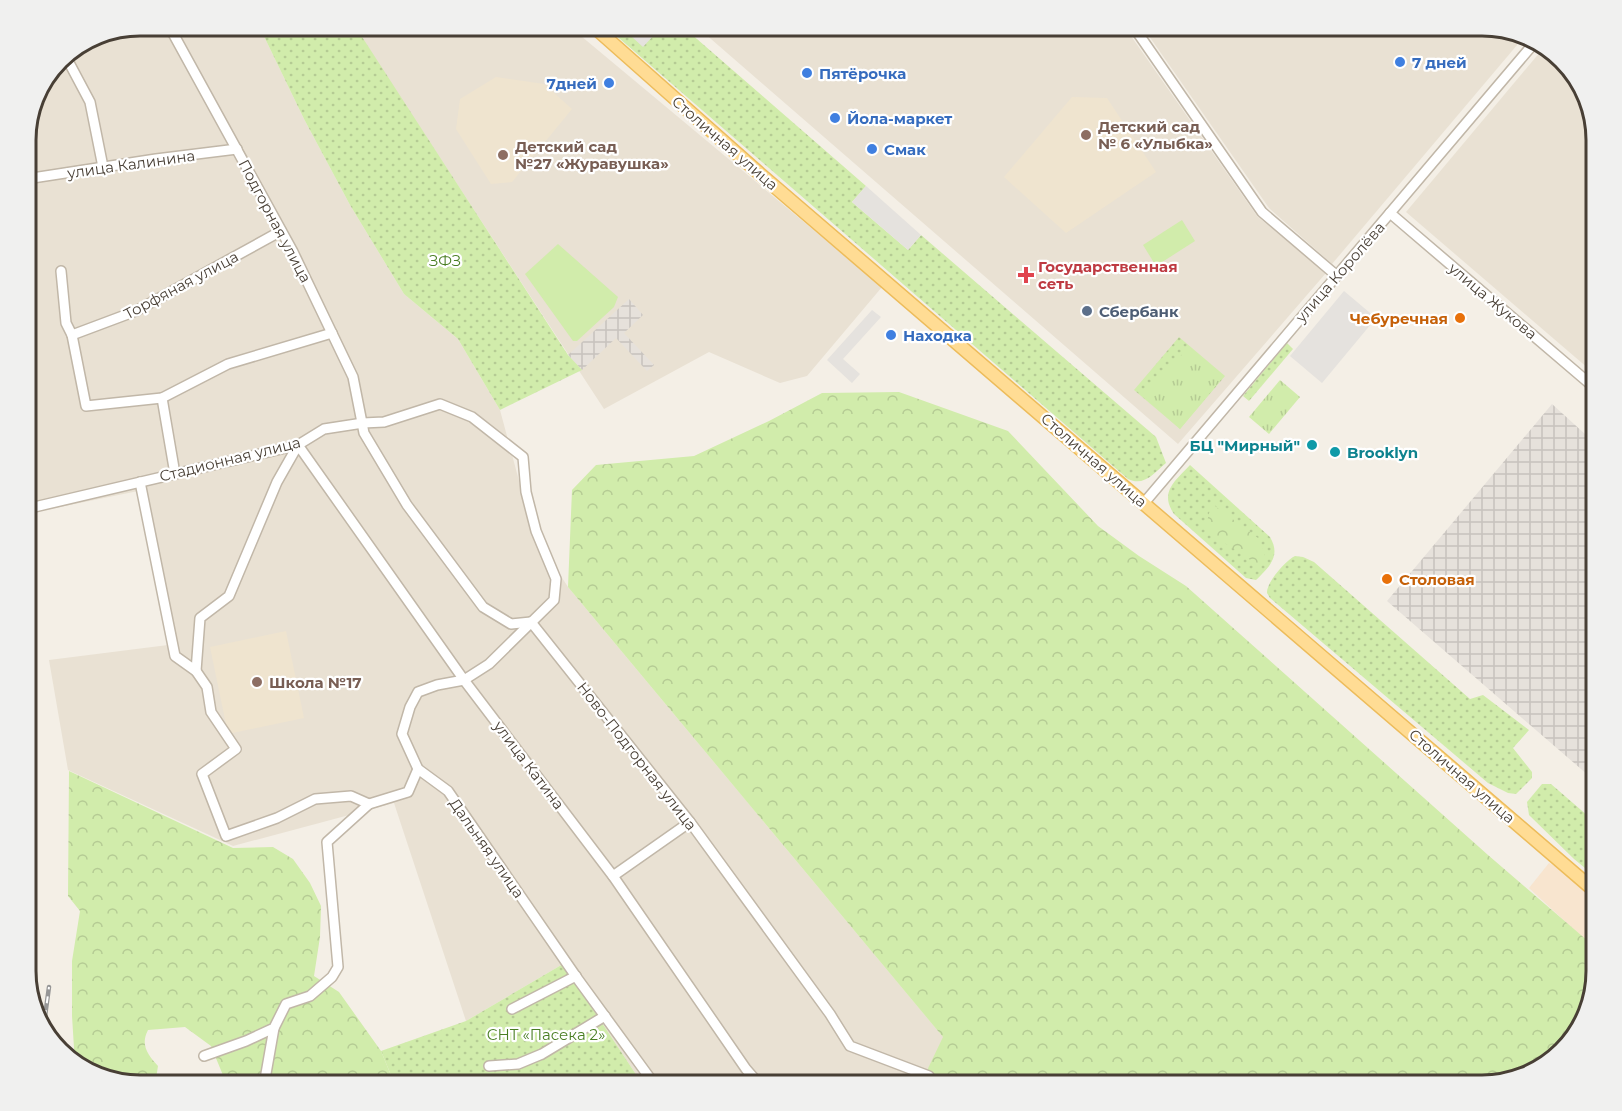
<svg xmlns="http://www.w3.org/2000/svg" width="1622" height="1111" font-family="Montserrat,sans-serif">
<defs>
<pattern id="industrial-grid" width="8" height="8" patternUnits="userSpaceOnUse" patternTransform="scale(1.5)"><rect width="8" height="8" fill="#e6e1db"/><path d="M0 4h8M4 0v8" fill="none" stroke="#c7c2bd"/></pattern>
<pattern id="grass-dots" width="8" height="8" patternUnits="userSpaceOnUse" patternTransform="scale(1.5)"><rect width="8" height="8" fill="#d1ecab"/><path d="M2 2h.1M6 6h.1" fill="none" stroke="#b5cb94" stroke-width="1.8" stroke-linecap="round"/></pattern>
<pattern id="forest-crowns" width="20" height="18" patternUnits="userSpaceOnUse" patternTransform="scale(1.5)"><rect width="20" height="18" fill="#d1ecab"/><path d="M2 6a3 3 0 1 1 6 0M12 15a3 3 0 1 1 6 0" fill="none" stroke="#b5cb94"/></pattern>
<pattern id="park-tufts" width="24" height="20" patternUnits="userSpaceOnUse" patternTransform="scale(1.5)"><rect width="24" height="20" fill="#d1ecab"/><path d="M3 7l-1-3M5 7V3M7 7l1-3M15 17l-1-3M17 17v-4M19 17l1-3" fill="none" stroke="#b5cb94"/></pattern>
</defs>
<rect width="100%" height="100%" fill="#f4efe6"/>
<g fill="#e9e1d3">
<path d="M140,26H259L304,119L350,205L404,294L458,339L500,410L533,533L568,587L944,1038L920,1085H643L563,964L466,1021L394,803L233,846L68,770L49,660L168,645L138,491L26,514V133L59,59L96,34Z"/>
<path d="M354,26H569L882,287L807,376L780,383L709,352L604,409Z"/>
<path d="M696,26H1124L1257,216L1326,273L1178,444Z"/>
<path d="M1142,26H1482L1523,38L1332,264L1269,208Z"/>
<path d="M1546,45L1581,83L1596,140V375L1406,212Z"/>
</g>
<path fill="#f8e5cf" d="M1549,863L1564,871L1596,899V950L1529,888Z"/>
<g fill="url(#industrial-grid)">
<path d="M629,299L643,315L624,333L654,365L647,371L616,338L582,370L568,355Z"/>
<path d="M1552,404L1596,444V782L1387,601Z"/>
</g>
<g fill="#efe4cf">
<path d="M496,77L544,84L572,109L512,182L491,184L456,129L460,99Z"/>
<path d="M1072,97L1107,98L1156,172L1066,233L1004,177Z"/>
<path d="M1596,340V365L1585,355Z"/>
<path d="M286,631L304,718L228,734L210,647Z"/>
</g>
<g fill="url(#grass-dots)">
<path d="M259,26H355L568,355L582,370L500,410L458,339L404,294L350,205L304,119Z"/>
<path d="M618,26H620L643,46L662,26H682L866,186L852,202L908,250L921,235L1156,437L1166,463C1154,473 1144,487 1128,479L612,32Z"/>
<path d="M1179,337L1225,376L1180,429L1134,390Z"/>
<path d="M1287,343L1293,349L1249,401L1243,396Z"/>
<path d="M1190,465L1270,537C1281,556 1270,566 1256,580L1246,578L1174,514C1159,492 1175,481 1190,465Z"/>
<path d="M1295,556L1303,557L1314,562L1470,699L1483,695L1529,730L1513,748L1532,772V778L1516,794L1508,793L1488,783L1270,598C1269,596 1268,595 1267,593C1266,583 1286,560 1295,556Z"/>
<path d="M1542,784H1551L1596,823V877L1574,859L1529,815L1527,802Z"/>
<path d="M563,964L643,1085H395L381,1051L466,1021Z"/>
</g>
<g fill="url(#forest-crowns)">
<path d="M899,392L1008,431L1098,526L1139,556L1186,586L1488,855L1596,948V971L1577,1035L1533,1074L1482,1085H920L943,1037L568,587L572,490L596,465L694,456L769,421L822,393Z"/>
<path d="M1213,497L1215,506L1258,538L1265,556L1261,564L1258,565L1205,530Z"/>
<path d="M69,771L233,848L273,847L293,859L310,883L321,906L320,937L314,976L339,992L381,1051L395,1085H227L211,1046L185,1027L148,1030C140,1045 148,1055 158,1066L155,1085H140L76,1066L75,1064L72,1016V961L80,911L68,896Z"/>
</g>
<g fill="url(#park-tufts)">
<path d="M1189,347L1224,376L1180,429L1143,396Z"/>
<path d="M1280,380L1300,397L1269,434L1249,417Z"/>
</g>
<g fill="#d1ecab">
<path d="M1182,220L1195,241L1156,266L1143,245Z"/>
<path d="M558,244L618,297L614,307L577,341H573L525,274Z"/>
</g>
<g fill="#e5e2de">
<path d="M620,26H662L643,47Z"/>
<path d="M866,186L921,235L908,250L852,202Z"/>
<path d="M1344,291L1376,318L1322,383L1290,356Z"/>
<path d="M872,310L881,317L843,359L860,374L852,383L827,360Z"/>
</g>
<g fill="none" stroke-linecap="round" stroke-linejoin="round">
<g stroke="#c1b7a8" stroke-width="12">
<g id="minor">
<path d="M169,26L293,252L353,377L364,433L407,505L483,607L511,624L531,622"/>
<path d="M1133,26L1262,212L1337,276"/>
<path d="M65,55L90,102L103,167"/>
<path d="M26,179L156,159L237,149"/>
<path d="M1390,213L1596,389"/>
<path d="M61,271L66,323L72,335L136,311L281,231"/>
<path d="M72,335L86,406L162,398L228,364L332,333"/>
<path d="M162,398L175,474"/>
<path d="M140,482L175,656L196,671L207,687L211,712L236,749L202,774L226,836L277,818L315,799L351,796L369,804L327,842L338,967L332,977L310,996L286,1004L274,1028L246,1041L204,1056"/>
<path d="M1144,503L1535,42"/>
<path d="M26,509L298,445L324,429L363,423L384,422L440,404L472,417L523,457L526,492L536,531L556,579L554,600L489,664L464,680L437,685L418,692L410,707L402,734L418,769L448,791L577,978L655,1085"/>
<path d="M531,622L690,822L830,1014L850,1046L929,1076"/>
<path d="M196,671L200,618L229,596L277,482L298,445L464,680L613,876L746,1069L760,1085"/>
<path d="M369,804L408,792L418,769"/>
<path d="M613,876L690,822"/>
<path d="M512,1009L576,976"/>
<path d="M489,1066L518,1064L542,1054L605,1016"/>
<path d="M264,1085L274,1028"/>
</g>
</g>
<g stroke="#edbc5b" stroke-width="15">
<path id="major" d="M593,26L760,174L1596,892"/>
</g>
<use href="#minor" stroke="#fff" stroke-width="9"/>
<use href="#major" stroke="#ffdc94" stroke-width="12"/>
<g stroke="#969696" stroke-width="4.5">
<path id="rail" d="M43,1031L49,987"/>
</g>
<use href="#rail" stroke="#fff" stroke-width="2" stroke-dasharray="7" stroke-linecap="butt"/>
</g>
<g fill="#3f7fe0" stroke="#fff" stroke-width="2">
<circle cx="1400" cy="62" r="6"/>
<circle cx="807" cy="73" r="6"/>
<circle cx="609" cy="83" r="6"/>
<circle cx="835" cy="118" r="6"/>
<circle cx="872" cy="149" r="6"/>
<circle cx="891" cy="335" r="6"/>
</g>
<g fill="#8d6e63" stroke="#fff" stroke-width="2">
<circle cx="1086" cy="135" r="6"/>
<circle cx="503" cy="155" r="6"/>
<circle cx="257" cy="682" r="6"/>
</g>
<path fill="#e0444e" stroke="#fff" stroke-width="2" d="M1023 266h6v6h6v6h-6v6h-6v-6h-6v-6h6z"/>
<circle fill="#5c6f8a" stroke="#fff" stroke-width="2" cx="1087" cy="311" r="6"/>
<g fill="#e8710a" stroke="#fff" stroke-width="2">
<circle cx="1460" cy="318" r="6"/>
<circle cx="1387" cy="579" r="6"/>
</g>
<g fill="#0f9aa8" stroke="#fff" stroke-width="2">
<circle cx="1312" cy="445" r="6"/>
<circle cx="1335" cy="452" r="6"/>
</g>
<g text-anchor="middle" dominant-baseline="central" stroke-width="4.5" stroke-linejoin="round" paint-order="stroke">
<g font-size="15" font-weight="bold" fill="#366cbe" stroke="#fff" text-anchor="start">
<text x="1412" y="62">7 дней</text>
<text x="819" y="73">Пятёрочка</text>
<text x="597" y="83" text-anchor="end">7дней</text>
<text x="847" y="118">Йола-маркет</text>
<text x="884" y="149">Смак</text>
<text x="903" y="335">Находка</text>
</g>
<g font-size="15" font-weight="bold" fill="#785e54" stroke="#fff" text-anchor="start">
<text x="1098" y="126">Детский сад<tspan x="1098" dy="17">№ 6 «Улыбка»</tspan></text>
<text x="515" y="146">Детский сад<tspan x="515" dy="17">№27 «Журавушка»</tspan></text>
<text x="269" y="682">Школа №17</text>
</g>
<g font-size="15" fill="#483f35" stroke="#fff">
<text transform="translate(725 143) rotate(41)">Столичная улица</text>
<text transform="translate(131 164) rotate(-8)">улица Калинина</text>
<text transform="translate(275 221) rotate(62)">Подгорная улица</text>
<text transform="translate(1340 272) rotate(-49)">улица Королёва</text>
<text transform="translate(181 285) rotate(-28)">Торфяная улица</text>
<text transform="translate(1493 301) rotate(40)">улица Жукова</text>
<text transform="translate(230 459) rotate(-14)">Стадионная улица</text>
<text transform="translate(1094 460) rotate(41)">Столичная улица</text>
<text transform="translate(637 756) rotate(52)">Ново-Подгорная улица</text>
<text transform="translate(529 765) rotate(53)">улица Катина</text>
<text transform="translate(1462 776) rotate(41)">Столичная улица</text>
<text transform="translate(487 848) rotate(55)">Дальняя улица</text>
</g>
<g font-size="15" fill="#497e23" stroke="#fff">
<text x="445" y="260">ЗФЗ</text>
<text x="546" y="1034">СНТ «Пасека 2»</text>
</g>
<g font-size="15" font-weight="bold" fill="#be3a42" stroke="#fff" text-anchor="start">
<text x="1038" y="266">Государственная<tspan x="1038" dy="17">сеть</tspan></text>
</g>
<g font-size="15" font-weight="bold" fill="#4e5e75" stroke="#fff" text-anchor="start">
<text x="1099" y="311">Сбербанк</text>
</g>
<g font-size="15" font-weight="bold" fill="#c56008" stroke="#fff" text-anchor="end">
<text x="1448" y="318">Чебуречная</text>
<text x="1399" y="579" text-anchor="start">Столовая</text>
</g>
<g font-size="15" font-weight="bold" fill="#0d838f" stroke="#fff" text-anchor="end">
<text x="1300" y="445">БЦ "Мирный"</text>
<text x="1347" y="452" text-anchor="start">Brooklyn</text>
</g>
</g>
<path d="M0 0H1622V1111H0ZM140 36H1482A104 104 0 0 1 1586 140V971A104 104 0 0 1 1482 1075H140A104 104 0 0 1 36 971V140A104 104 0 0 1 140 36Z" fill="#f0f0ef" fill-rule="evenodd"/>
<path fill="none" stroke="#483f35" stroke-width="3" d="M140 36H1482A104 104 0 0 1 1586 140V971A104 104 0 0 1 1482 1075H140A104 104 0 0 1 36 971V140A104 104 0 0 1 140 36Z"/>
</svg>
